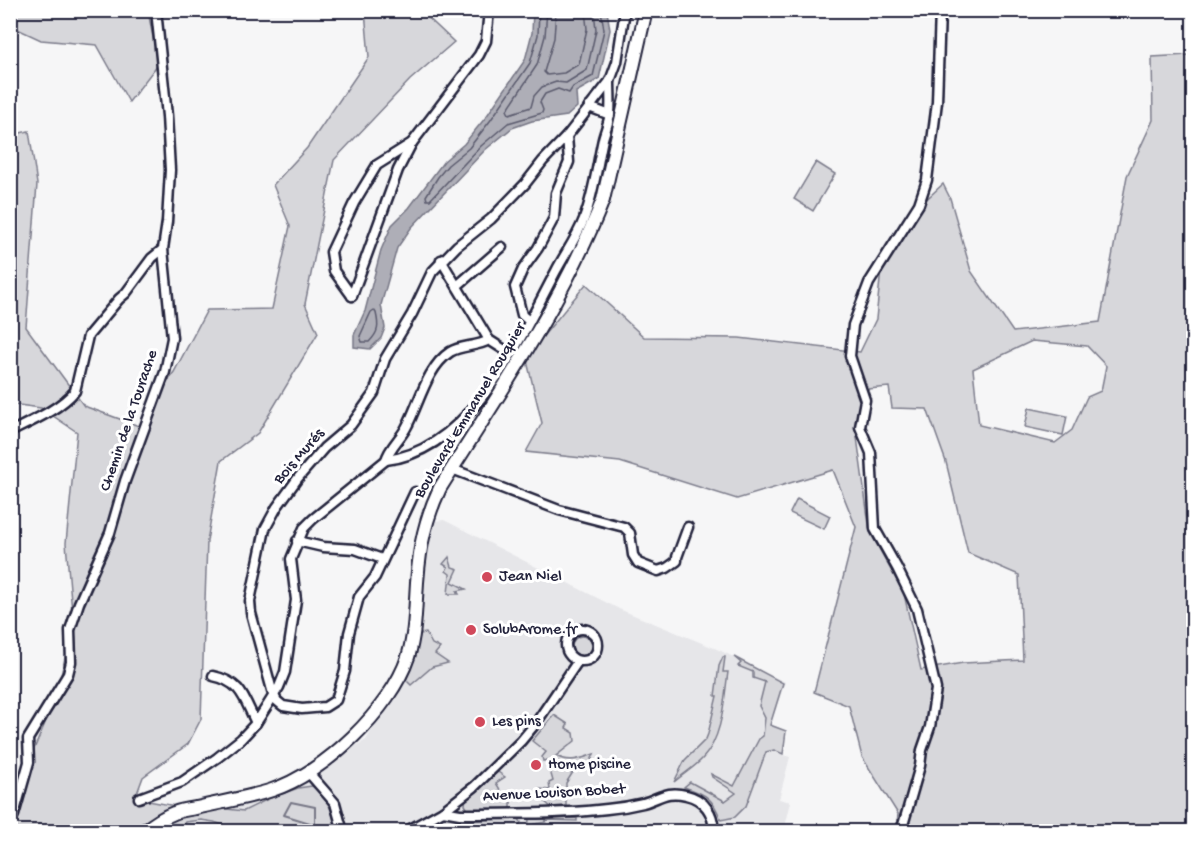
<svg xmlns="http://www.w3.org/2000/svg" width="1204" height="842" font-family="'Gochi Hand',sans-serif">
<rect width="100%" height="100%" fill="#f6f6f7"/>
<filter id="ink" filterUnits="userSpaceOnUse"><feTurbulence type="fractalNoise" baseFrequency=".0167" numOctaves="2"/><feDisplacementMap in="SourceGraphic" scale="12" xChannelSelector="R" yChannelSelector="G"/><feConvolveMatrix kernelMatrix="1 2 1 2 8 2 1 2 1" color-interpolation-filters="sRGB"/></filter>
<g filter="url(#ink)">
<path fill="#e6e6e9" d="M444,520L619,609L719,650L785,682L771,724L786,731L783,755L790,757L779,799L791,802L784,831L149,832L193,811L270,796L366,740L410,666L424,544L433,521Z"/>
<g fill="#d7d7db" stroke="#7c7c8b" stroke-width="1.5" fill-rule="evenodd">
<path d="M11,11H148L158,64L129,102L97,45L41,40L11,26Z"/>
<path d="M365,11H421L454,42L410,80L334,160L305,304L318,333L258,433L221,461L207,541L201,719L188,744L143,777L136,796L143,800L176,806L138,825L133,831H11L10,821L32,754L56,697L73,623L66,543L77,432L41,408L11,404V135L29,131L37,184L26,327L84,406L139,426L174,372L207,310L272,309L290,226L273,185L307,148L369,57Z"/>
<path d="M1193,52V831H896L898,814L862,757L849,706L814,692L856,527L833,470L737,499L620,462L526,452L542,423L526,357L586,284L644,337L739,338L860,352L876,319L882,260L905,219L943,184L950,198L971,271L1013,332L1100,322L1127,176L1153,120L1152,57L1188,55ZM1032,341L1087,346L1106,366L1101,391L1087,397L1072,430L1055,443L979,425L973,369ZM889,387L892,408L927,409L946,462L968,553L1019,575L1023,660L963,663L921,670L904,594L870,532L856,430L860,427L868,389Z"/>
<path d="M816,162L835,174L813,211L794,199Z"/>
<path d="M1029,408L1067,416L1063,435L1025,427Z"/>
<path d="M797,499L830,516L824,529L790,513Z"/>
<path d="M449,557L452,567L458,569L452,582L466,589L457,591L459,594H448L450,574L446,571L448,567L443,564Z"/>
<path d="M426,633L432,644L440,648L435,654L448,663L432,667L411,685L406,680L415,657L420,634Z"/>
<circle cx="582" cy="646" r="10"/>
<path d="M723,657H725L723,672H728C724,699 723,737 703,758C695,767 683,774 674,782L685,760L706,739L708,734L717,696H715L719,666Z"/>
<path d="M734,657L783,683L770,725L786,731L783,754L774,750L766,752L746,806L735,817L721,820C713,798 706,794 684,787L690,782L725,801L736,793L712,777L711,774L734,786L759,739L763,736L765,718L759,706L765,682L753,678V672L738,666L741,663Z"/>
<path d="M554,715L568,724L566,728L574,733L575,741L556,756C569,763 581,759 594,754L589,765L575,769L566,783V806L551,807L540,798V789L550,790L549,783L553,781L547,760L543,761L542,757L546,752L532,741Z"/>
<path d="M498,772L505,777L496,783L507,801L511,799V809L469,811L465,805L466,796Z"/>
<path d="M312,786C330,801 332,810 337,831H268L256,827L240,831L214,822L201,820L185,822L179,831L150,832L174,819L200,809L218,808L244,811L268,799L298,788Z"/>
<path d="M518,818L521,822L517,831H495L493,828H436L430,831L415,832L429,823Z"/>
<path d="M577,818V821L546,820V822L531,825L530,831H528L529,819Z"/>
</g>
<path fill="#aeaeb7" stroke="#767685" stroke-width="1.5" d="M533,11H607L610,30L599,79L576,92L577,107L567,116L532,121L512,128L485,150L411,228L397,248L381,305L385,328L381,338L370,349L354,347V335L365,311L381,250L392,225L409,208L444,161L464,144L486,117L525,60L532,33Z"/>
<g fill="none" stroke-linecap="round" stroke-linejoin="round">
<g stroke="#5a5a6d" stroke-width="1.5">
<path d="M539,10L538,35L530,63L490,121L469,148L448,165L438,177L426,196L427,200H430L481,146L508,123L542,113L543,110L540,102L545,94L558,89L569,93L573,87L593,76L604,30L601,10"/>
<path d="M547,10L545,36L537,65L507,110L509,114L531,107L534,96L542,87L556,82L566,83L587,70L596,30L594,10"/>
<path d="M556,10L554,38L544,72L547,75L564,73L579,64L587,29L585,10"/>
<path d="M374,310L376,313C379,326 379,332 369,342H362L360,336L371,312Z"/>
</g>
<path stroke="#767685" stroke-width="2" d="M291,802L315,807V823L313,824L284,815Z"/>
<g stroke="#22223b" stroke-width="13">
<g id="street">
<path d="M589,107L610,115"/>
<path d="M441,260L489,340L511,354"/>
<path d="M457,286L502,247"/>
<path d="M352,296L334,271L331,252L354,203L377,165L412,143L479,55L486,41L489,10"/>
<path d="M352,296L398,170L412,143"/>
<path d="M529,321L522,315L515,287L523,269L538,248L554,218L556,193L569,162L567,136"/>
<path d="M10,432C32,421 60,409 75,391L88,336L119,299L126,293L152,258L163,249"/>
<path d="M386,460C471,451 521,337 556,271C565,254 577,237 584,219C594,193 597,166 603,139C605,131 609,122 610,113C611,103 610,92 610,81"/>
<path d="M452,469L559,510L624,527L630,533L633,555L638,563L658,571L667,568L677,561V557L688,527"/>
<path d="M415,492L375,577L359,597L349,633L345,671L336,700L325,707L302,709L283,706L277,701L273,694L251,613L250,601L265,529L277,507L298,478L324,448L351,425L374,393L385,359L412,314L432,272L457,246L491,219L525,184L543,161L567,136L610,81L617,62L625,10"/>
<path d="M297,541L323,547L355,549L382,559"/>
<circle cx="582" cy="645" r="16"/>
<path d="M213,676C242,682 244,699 256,723"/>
<path d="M308,772L335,803L343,832"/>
<path d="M139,798L182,782L217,758L241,739L256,723L267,706L279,687L285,672L296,600L291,559L304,528L313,519L386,460C389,448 400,439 406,428C419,405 426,368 450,352C461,345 477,347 489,340"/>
<path d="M443,811L460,814C508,813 558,815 607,809C619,808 631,806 643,803C660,798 667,790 686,795C704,799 715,814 713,832"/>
<path d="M10,819L14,815L29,762L28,739L68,674L71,662L70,630L79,603L110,533L125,481L165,372L172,338L163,249L167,222L170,170L167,116L156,10"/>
<path d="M405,832L443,811L474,787L521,741L536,723L578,661"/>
<path d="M901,832L920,766L922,750L930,727L936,689L917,609L897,568L875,529L871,453L860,427L865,400L850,356L853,325L869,283L919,204L927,180L937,102L940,10"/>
</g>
</g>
<g stroke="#22223b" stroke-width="16">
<path id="secondary" d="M143,832C152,825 163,817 174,813C181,810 189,809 196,808C221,802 247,798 272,790C323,774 391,709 408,657C414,638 415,618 416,599C418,557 422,526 440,488C498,395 563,302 603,200L646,10"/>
</g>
<use href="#street" stroke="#fff" stroke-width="8"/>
<use href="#secondary" stroke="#fff" stroke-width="12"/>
</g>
</g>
<g fill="#d1495b" stroke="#fff" stroke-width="2">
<circle cx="487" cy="577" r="6"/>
<circle cx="471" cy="630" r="6"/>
<circle cx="480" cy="722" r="6"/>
<circle cx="536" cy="765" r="6"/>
</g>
<g text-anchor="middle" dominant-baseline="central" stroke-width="6" stroke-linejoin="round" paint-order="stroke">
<g font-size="16" fill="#22223b" stroke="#fff">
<text transform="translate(471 411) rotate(-59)">Boulevard Emmanuel Rouquier</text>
<text transform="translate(130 421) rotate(-71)">Chemin de la Tourache</text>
<text transform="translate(300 457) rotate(-49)">Bois Murés</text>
<text transform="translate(554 794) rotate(-3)">Avenue Louison Bobet</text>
</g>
<g font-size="16" fill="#22223b" stroke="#fff" text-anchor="start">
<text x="499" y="577">Jean Niel</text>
<text x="483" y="630">SolubArome.fr</text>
<text x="492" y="722">Les pins</text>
<text x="548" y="765">Home piscine</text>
</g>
</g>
<rect width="1204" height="842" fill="none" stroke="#fff" stroke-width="36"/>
<rect x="18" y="18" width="1168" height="806" fill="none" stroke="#22223b" stroke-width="2" filter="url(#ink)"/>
</svg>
